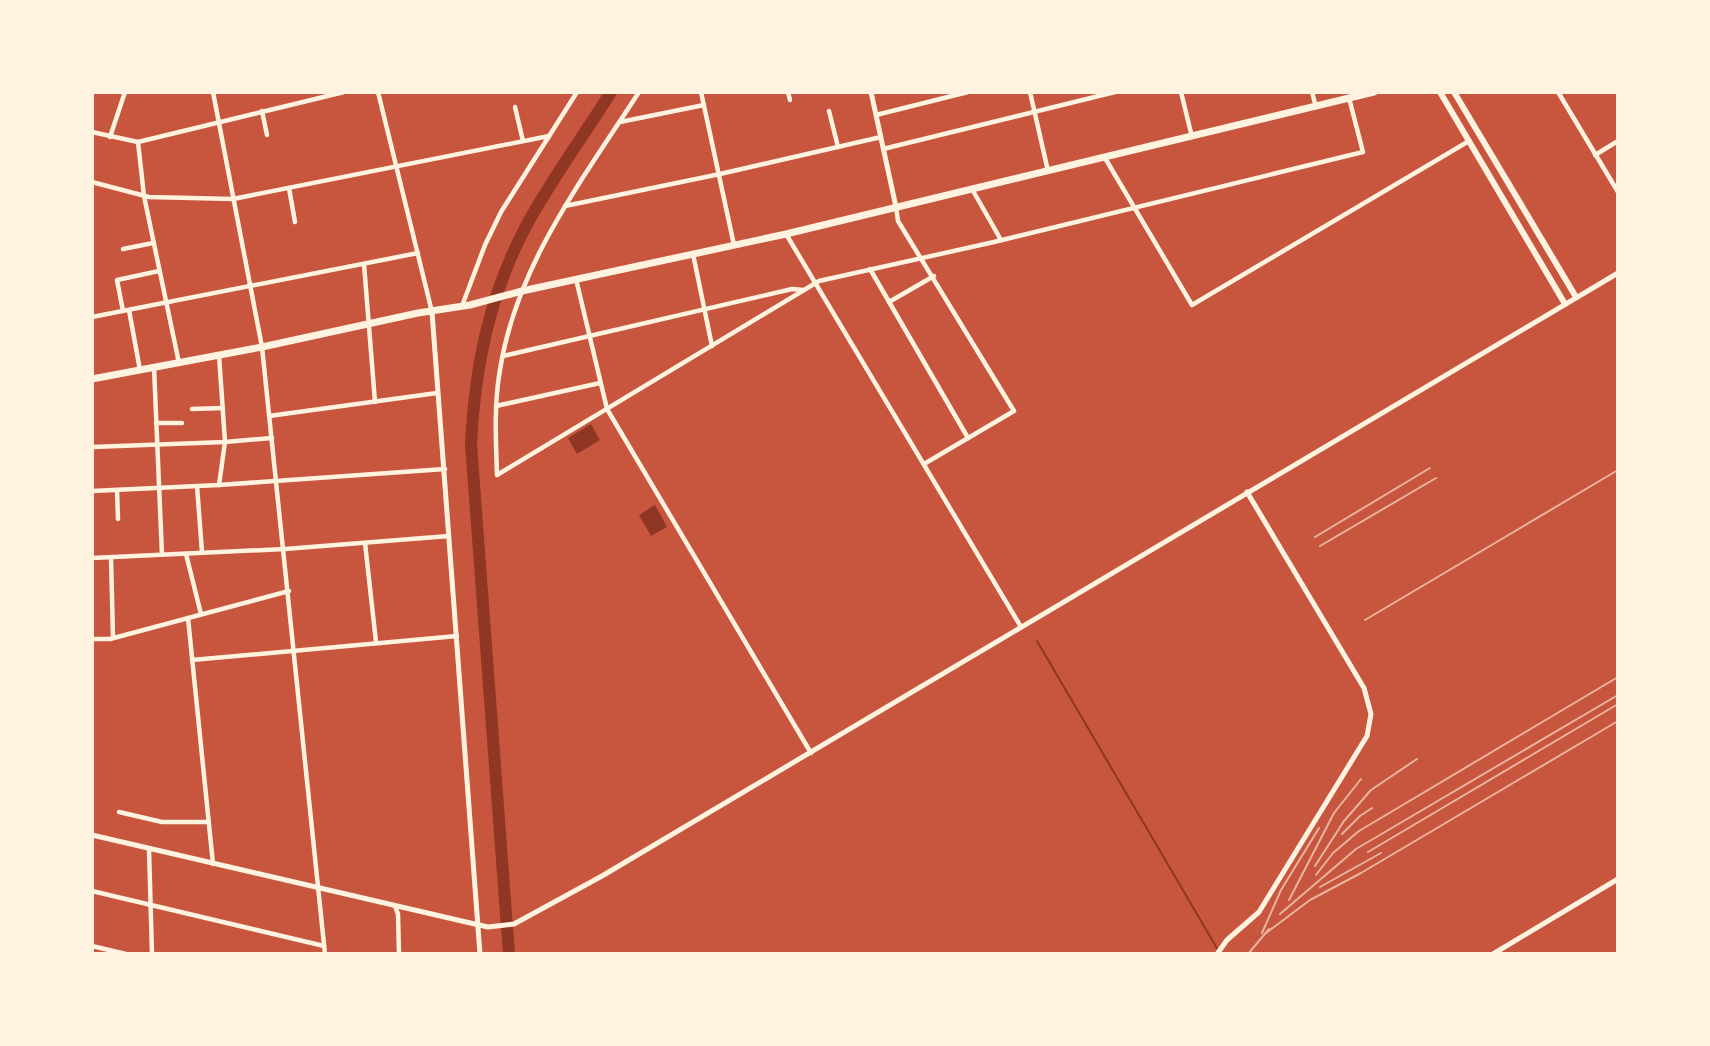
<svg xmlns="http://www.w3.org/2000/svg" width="1710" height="1046" font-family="'DM Sans',sans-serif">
<rect width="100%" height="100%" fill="#c8553d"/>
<g fill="#8f3625">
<path d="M591,424L600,440L577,454L568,438Z"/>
<path d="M655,505L667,527L651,536L639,515Z"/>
</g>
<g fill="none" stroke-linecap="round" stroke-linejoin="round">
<path stroke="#8f3625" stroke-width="2" d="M1037,641L1218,950"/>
<path stroke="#8f3625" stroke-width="12" d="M509,954L471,444C475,367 489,297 525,228C550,181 583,137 611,92"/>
<g stroke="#fff3e0" stroke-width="4.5">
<path d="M213,92L262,347L325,954"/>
<path d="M378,92L432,312"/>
<path d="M639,92C581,182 514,268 499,376C494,409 496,442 497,475L819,281L994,242L1363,152L1349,98"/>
<path d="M701,92L734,245"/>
<path d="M788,92L790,100"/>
<path d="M1030,92L1048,171"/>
<path d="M1181,92L1192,137"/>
<path d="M1312,92L1316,107"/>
<path d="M1558,92L1618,192"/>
<path d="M515,107L523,141"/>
<path d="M262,111L267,135"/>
<path d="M829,111L838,147"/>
<path d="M876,115L968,92"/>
<path d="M620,122L704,105"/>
<path d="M92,132L138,142L344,92"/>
<path d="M110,137L125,92"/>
<path d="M138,142L144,196L179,363"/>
<path d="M883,149L1115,92"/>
<path d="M1595,155L1618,141"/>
<path d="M1105,158L1192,305L1469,141"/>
<path d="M92,182L149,197L233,199L549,136"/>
<path d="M289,188L295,222"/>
<path d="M972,189L1001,240"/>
<path d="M565,206L720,174L881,137"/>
<path d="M896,207L898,221L1014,411L924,464"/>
<path d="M786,234L1021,627"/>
<path d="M123,249L153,243"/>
<path d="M693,254L712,346"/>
<path d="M364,264L375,402"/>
<path d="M870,269L968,438"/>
<path d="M576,279L607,409L811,753"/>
<path d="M889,302L934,276"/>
<path d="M462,306L485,245L501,212L577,92"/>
<path d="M129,310L140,370"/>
<path d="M123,311L117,280L159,271"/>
<path d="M92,317L418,253"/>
<path d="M503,356L792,289L804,290"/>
<path d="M154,367L162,555"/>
<path d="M496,406L600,383"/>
<path d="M192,409L223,408"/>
<path d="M269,416L437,393"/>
<path d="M156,423H182"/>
<path d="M92,447L225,442L272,438"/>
<path d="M219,485L225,442L219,355"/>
<path d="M197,486L202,552"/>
<path d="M117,490L118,519"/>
<path d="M92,491L219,485L445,469"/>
<path d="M365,543L376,642"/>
<path d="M186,554L201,614"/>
<path d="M111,557L113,638"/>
<path d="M92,558L285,549L449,536"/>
<path d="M188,618L213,864"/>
<path d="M92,639H110L289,591"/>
<path d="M192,660L457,636"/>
<path d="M119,812L162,822H209"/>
<path d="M149,849L152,954"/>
<path d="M92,891L324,946"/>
<path d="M395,906L398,914L399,954"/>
<path d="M92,946L126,954"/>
</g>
<g stroke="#fff3e0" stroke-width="5">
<path d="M871,92L896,207"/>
<path d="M432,312L480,954"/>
<path d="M92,835L466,922L488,927L514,924L602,876L1618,273"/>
<path d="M1217,954L1227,940L1259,912L1367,736L1371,714L1364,688L1247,492"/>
<path d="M1493,954L1618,879"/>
</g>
<g stroke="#fff3e0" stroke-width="6">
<path d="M1440,92L1565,304"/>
<path d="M1454,92L1576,297"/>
</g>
<path stroke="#fff3e0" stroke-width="7" d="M92,379L262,347L418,313L470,305L522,291L786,234L1374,92"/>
<g stroke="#e9b49f" stroke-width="2">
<path d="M1315,537L1430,468"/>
<path d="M1320,546L1436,478"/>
<path d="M1365,620L1618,470"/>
<path d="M1342,834L1360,816L1372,808"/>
<path d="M1368,852L1618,704"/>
<path d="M1315,866L1344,821L1371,790L1417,759"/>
<path d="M1316,875L1333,853L1359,831L1618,677"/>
<path d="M1320,887L1381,853"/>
<path d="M1289,900L1334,813L1361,779"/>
<path d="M1280,914L1356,849L1618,695"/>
<path d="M1262,933L1281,890L1319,828"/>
<path d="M1266,933L1310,900L1361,873L1618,721"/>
<path d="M1248,954L1269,929"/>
</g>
</g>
<rect width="1710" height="1046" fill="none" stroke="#fff3e0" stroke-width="188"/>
</svg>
